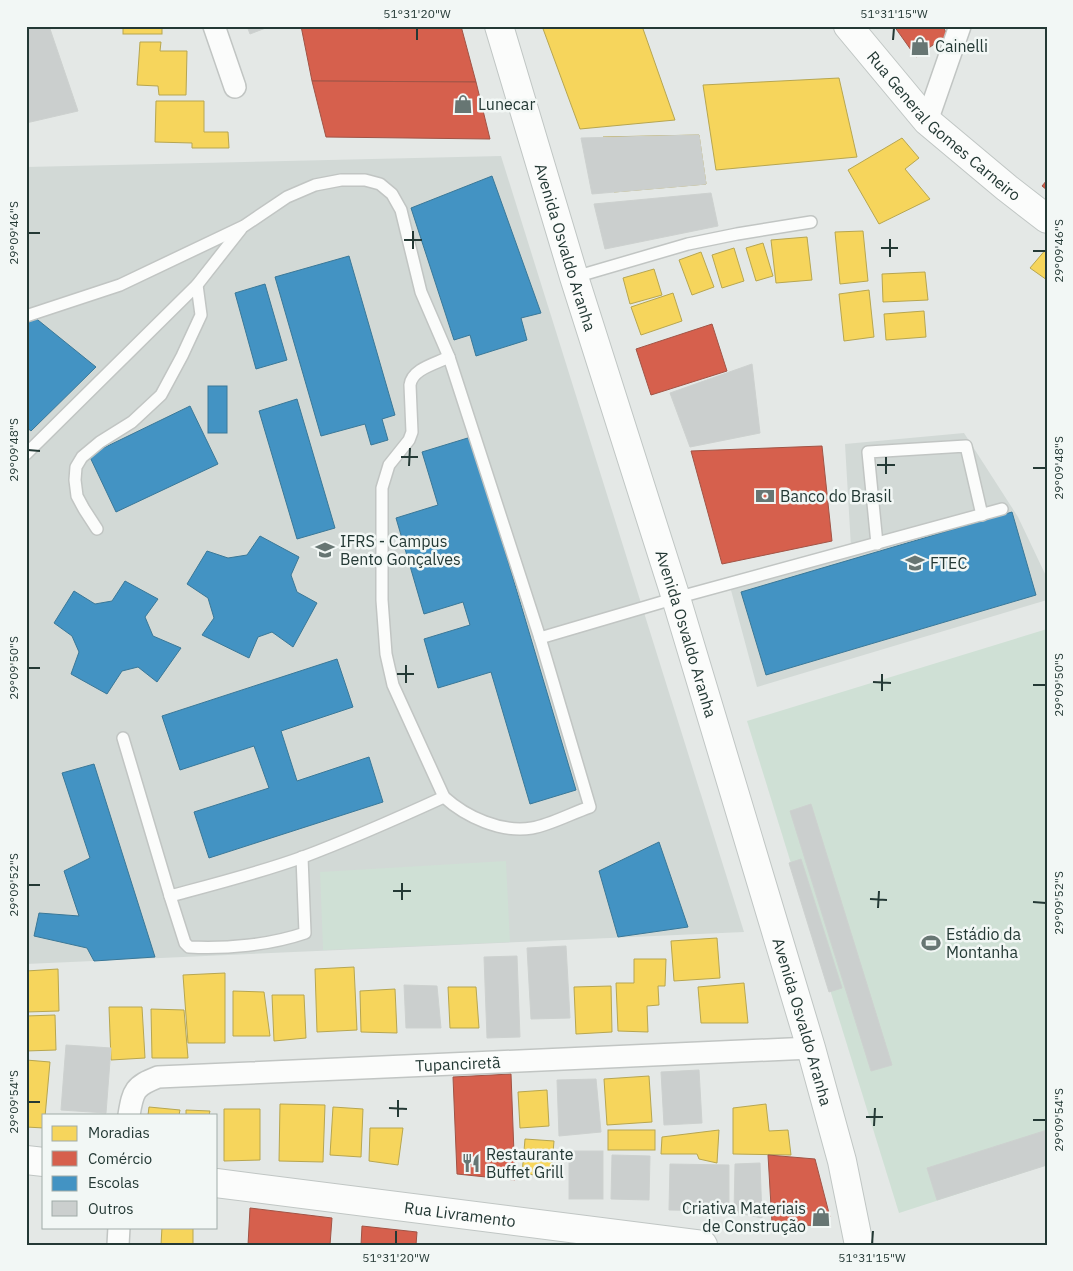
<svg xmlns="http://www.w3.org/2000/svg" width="1073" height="1271" font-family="'IBM Plex Sans',sans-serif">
<rect width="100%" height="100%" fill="#e4e8e6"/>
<g fill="#d2d9d6">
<path d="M501,156L744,932L26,964V167Z"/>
<path d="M964,433L1018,517L1047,578V600L757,687L728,579L851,547L845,444Z"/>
</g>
<g fill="#cfe0d5">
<path d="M1047,629V1165L899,1213L747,721Z"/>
<path d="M506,861L510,942L323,950L320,872Z"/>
</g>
<g fill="#f6d55c" stroke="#b7a650">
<rect x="123" y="26" width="39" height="8"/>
<path d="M542,26H642L675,120L580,129Z"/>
<path d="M140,42H161L160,51H187L186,95H159L158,86L137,85Z"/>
<path d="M839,78L857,157L716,170L703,85Z"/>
<path d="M156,101H204V132H228L229,148H192V143L155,142Z"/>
<path d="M699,135L706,184L614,192L603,137Z"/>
<path d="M902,138L919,158L905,169L930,199L879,224L848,170Z"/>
<path d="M863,231L868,281L840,284L835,232Z"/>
<path d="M807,237L812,280L776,283L771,240Z"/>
<path d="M763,243L773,276L756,281L746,248Z"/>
<path d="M734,248L744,281L722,288L712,255Z"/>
<path d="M1047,248V280L1030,268Z"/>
<path d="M701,252L714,287L692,295L679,260Z"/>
<path d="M654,269L662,295L630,304L623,278Z"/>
<path d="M925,272L928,300L883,302L882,274Z"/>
<path d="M869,290L874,337L844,341L839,294Z"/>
<path d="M673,293L682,321L641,335L631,307Z"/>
<path d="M924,311L926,337L886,340L884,314Z"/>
<path d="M717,938L720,978L674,981L671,941Z"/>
<path d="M634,959H666L665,986H658L659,1005L647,1006L648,1032L618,1031L616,983H634Z"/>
<path d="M354,967L357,1030L317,1032L315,969Z"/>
<path d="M58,969L59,1011L26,1012V971Z"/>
<path d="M225,973V1043H188L183,975Z"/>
<path d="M744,983L748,1023H701L698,987Z"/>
<path d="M611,986L612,1032L576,1034L574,987Z"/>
<path d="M448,987H476L479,1028H450Z"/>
<path d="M395,989L397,1033L361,1032L360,991Z"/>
<path d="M233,991L264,992L270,1036H233Z"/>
<path d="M272,995H304L306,1038L274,1041Z"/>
<path d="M109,1007H142L145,1058L111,1060Z"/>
<path d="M151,1009L184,1010L188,1058H152Z"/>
<path d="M55,1015L56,1050L26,1051V1016Z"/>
<path d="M26,1060L50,1062L44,1128L26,1127Z"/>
<path d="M649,1076L652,1122L607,1125L604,1079Z"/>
<path d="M547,1090L549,1126L520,1128L518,1092Z"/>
<path d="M280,1104L325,1105L323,1162L279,1161Z"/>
<path d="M766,1104L769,1131L788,1130L791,1155L733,1154V1108Z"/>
<path d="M149,1107L180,1110L179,1115H148Z"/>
<path d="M333,1107L363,1109L361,1157L330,1155Z"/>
<path d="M224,1109H260V1160L224,1161Z"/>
<path d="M186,1110L210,1111L209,1115H186Z"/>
<path d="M370,1128H403L398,1165L369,1161Z"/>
<rect x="608" y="1130" width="47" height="20"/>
<path d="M719,1130L717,1163L699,1159L697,1154H661L662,1137Z"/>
<path d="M525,1139L554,1141L551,1176L522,1174Z"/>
<path d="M162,1227H193V1245H161Z"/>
</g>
<g fill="#d6604d" stroke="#a15446">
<path d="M301,26H378V29L461,26L476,82L312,81Z"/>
<path d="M894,26H943L947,35L916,57Z"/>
<path d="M312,81L476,82L490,139L326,137Z"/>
<path d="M1047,180V190L1042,186Z"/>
<path d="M712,324L727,371L651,395L636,349Z"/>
<path d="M822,446L832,541L722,564L691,451Z"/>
<path d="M511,1074L515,1180L457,1174L453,1077Z"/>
<path d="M768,1155L815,1159L830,1217L820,1226L772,1223Z"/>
<path d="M250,1208L332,1218L330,1245H248Z"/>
<path d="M362,1226L417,1232L416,1245H361Z"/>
</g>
<g fill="#4393c3" stroke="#3a7898">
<path d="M492,176L541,313L521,318L527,340L476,356L470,335L454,340L411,208Z"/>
<path d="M349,256L395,415L382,419L388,440L371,445L365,424L321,436L275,277Z"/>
<path d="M265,284L287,360L256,369L235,293Z"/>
<path d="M33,316L96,367L31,431L26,427V321Z"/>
<rect x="208" y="386" width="19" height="47"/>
<path d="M297,399L335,528L297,539L259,411Z"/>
<path d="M190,406L218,464L116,512L89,455Z"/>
<path d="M471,437L576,790L530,804L491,672L438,688L424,639L470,625L463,602L424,614L396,518L438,505L422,452Z"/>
<path d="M1012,512L1036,595L766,675L741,592Z"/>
<path d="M260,536L299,557L291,575L297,592L317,603L293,647L272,632L258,637L249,658L202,635L214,618L208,598L187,584L207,551L228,558L247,555Z"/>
<path d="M125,581L158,599L145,617L153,636L181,648L157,682L138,667L122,671L107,694L71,674L79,652L72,636L54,623L74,591L95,604L112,601Z"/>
<path d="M337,659L353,707L281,731L297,781L369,757L383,802L209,858L194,812L269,788L254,746L180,770L162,716Z"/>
<path d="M94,764L155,957L94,961L87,948L34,936L39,913L79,916L64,871L90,858L62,773Z"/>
<path d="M659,842L688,927L618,937L599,871Z"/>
</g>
<g fill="#cbcfce" stroke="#cdd1cf">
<path d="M26,26H49L78,111L26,123Z"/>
<path d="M247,26H271L250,34Z"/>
<path d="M699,135L706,184L592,194L581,138Z"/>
<path d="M711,193L718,226L605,249L594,204Z"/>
<path d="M752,364L760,433L690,447L670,393Z"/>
<path d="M811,804L892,1065L871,1071L790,811Z"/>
<path d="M801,859L842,988L829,992L789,863Z"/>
<path d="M566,946L570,1018L531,1019L527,948Z"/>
<path d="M517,956L520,1037L487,1038L484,957Z"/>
<path d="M404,985L437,986L441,1028H406Z"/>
<path d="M66,1045L111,1048L106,1113L61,1110Z"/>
<path d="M699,1070L702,1123L664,1125L661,1072Z"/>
<path d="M596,1079L601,1132L559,1136L557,1080Z"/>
<path d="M1047,1130V1165L937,1200L927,1168Z"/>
<rect x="569" y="1151" width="34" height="48"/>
<path d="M612,1155L650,1156L649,1200L611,1199Z"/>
<path d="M760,1163L762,1218L734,1212L735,1164Z"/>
<path d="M670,1164L729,1165V1211L669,1210Z"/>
</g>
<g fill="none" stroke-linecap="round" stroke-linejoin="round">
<g stroke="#c1c5c3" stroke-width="14">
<g id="service">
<path d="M575,277L688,244L737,234L811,222"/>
<path d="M26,316L120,285L244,226L287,197L315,185L341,180H365L380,184L392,194L401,210L421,292L449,357"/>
<path d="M449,357L540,638L590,807C572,813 550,825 532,828C501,833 466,817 444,797L393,685L386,654L382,600V488L389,465L409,440L412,432L410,385C412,369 435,364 449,357Z"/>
<path d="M26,454L197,285L241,229"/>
<path d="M97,529L84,509L77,496L75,480L76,467L82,457L100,442L132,422L161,395L182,356L201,315L197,285"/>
<path d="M877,544L868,452L966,446L982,515"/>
<path d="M540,638L676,598L1002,509"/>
<path d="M123,738L170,896C215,884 259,873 303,857C351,839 398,818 444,797"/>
<path d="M170,896L185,943L189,947C226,949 270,945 305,933L302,857"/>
</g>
</g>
<g stroke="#c1c5c3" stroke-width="24">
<g id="minor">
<path d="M214,26L235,87"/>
<path d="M927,121L960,26"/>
<path id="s1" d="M129,1115C133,1090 135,1086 158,1077L811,1048"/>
<path d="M118,1245L119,1227"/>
</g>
</g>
<g stroke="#c0c6c4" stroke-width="30">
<g id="secondary">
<path id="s2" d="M499,26L574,277L676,598L811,1048L842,1161L859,1245"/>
<path id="s3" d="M848,26L927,121L1007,188L1047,219"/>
<path d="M26,1160L44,1162"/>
<path id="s4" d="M216,1183L703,1245"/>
</g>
</g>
<use href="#service" stroke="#fbfcfb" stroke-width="11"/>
<use href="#minor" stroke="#fbfcfb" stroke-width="21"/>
<use href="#secondary" stroke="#fbfcfb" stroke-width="28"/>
</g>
<path fill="none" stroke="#243935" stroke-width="2" d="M417,40V28M893,40L894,28M28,233H40M404,240H422M881,248H898M413,249V231M1033,251H1046M890,257V239M28,450L40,451M401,457H418M877,465H895M409,466L410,448M1033,468H1046M886,474V457M28,668H40M397,674H414M873,682L891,683M406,683V665M1033,685H1046M882,691V674M28,885H40M393,891H411M870,899L887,900M402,900V883M1033,902L1046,903M878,908L879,891M28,1102H40M389,1108L407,1109M398,1117V1100M866,1117H883M1033,1120H1046M874,1126L875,1108M396,1244V1231M872,1244L873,1231"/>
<defs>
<g id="shop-bare" transform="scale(1.5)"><path d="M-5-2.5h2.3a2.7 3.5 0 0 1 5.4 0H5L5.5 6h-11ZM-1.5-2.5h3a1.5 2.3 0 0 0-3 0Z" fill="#677673" stroke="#f2f7f5" stroke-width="2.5" paint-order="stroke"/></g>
<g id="bank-bare" transform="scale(1.5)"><path d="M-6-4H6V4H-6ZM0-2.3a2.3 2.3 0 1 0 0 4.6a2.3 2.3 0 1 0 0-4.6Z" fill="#677673" stroke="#f2f7f5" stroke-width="2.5" paint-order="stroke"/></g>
<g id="university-bare" transform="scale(1.5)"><path d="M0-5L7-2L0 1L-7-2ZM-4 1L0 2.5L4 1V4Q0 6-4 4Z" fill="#677673" stroke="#f2f7f5" stroke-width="2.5" paint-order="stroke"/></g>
<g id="stadium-bare" transform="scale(1.5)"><path d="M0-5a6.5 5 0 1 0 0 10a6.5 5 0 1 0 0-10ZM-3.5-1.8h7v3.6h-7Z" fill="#677673" stroke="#f2f7f5" stroke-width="2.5" paint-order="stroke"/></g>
<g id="restaurant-bare" transform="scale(1.5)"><path d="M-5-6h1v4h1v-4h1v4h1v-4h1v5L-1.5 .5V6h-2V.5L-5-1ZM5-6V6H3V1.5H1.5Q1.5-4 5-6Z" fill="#677673" stroke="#f2f7f5" stroke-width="2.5" paint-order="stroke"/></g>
</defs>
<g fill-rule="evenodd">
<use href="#shop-bare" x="920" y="46"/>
<use href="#shop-bare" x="463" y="104"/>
<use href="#bank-bare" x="765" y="496"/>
<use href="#university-bare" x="325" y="550"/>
<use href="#university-bare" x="915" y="563"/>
<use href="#stadium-bare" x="931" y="943"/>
<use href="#restaurant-bare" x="471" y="1163"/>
<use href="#shop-bare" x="821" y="1217"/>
</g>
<g text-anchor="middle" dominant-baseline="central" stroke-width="5" stroke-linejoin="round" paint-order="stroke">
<g font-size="16" fill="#243935" stroke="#f2f7f5" text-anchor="start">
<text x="935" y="46">Cainelli</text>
<text x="478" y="104">Lunecar</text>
<text x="780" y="496">Banco do Brasil</text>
<text x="340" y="541">IFRS - Campus<tspan x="340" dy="18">Bento Gonçalves</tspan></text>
<text x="930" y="563">FTEC</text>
<text x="946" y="934">Estádio da<tspan x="946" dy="18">Montanha</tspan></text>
<text x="486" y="1154">Restaurante<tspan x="486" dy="18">Buffet Grill</tspan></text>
<text x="806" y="1208" text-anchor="end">Criativa Materiais<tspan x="806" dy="18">de Construção</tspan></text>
</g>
<g font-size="16" fill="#243935" stroke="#f2f7f5">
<text stroke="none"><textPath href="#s3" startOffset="139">Rua General Gomes Carneiro</textPath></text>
<text stroke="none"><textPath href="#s2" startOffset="231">Avenida Osvaldo Aranha</textPath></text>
<text stroke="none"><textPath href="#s2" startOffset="636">Avenida Osvaldo Aranha</textPath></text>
<text stroke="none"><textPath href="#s2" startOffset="1041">Avenida Osvaldo Aranha</textPath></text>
<text stroke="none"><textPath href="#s1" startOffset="352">Tupanciretã</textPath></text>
<text stroke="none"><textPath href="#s4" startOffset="246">Rua Livramento</textPath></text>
</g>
</g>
<rect width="1073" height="1271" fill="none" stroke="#f2f7f5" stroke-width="55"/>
<rect x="42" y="1114" width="175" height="115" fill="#f2f7f5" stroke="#a0aba8"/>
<rect x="52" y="1126" width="25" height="15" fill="#f6d55c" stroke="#a0aba8"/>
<text x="88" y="1138" font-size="15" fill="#243935">Moradias</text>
<rect x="52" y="1151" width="25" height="15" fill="#d6604d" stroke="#a0aba8"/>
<text x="88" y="1164" font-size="15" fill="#243935">Comércio</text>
<rect x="52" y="1176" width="25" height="15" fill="#4393c3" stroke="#a0aba8"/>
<text x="88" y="1188" font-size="15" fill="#243935">Escolas</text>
<rect x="52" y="1201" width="25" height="15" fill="#cbcfce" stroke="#a0aba8"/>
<text x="88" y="1214" font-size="15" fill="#243935">Outros</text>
<rect x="28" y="28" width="1018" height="1216" fill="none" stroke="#243935" stroke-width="2"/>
<g font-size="12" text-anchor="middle" fill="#243935">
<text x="417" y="18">51°31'20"W</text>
<text x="894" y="18">51°31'15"W</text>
<text transform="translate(14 233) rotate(-90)" y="4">29°09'46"S</text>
<text transform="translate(1059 251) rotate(-90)" y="4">29°09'46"S</text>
<text transform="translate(14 450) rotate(-90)" y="4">29°09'48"S</text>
<text transform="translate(1059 468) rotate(-90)" y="4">29°09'48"S</text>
<text transform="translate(14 668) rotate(-90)" y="4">29°09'50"S</text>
<text transform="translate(1059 685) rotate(-90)" y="4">29°09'50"S</text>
<text transform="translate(14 885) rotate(-90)" y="4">29°09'52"S</text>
<text transform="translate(1059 903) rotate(-90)" y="4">29°09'52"S</text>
<text transform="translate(14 1102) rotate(-90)" y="4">29°09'54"S</text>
<text transform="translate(1059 1120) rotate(-90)" y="4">29°09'54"S</text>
<text x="396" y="1262">51°31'20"W</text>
<text x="872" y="1262">51°31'15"W</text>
</g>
</svg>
